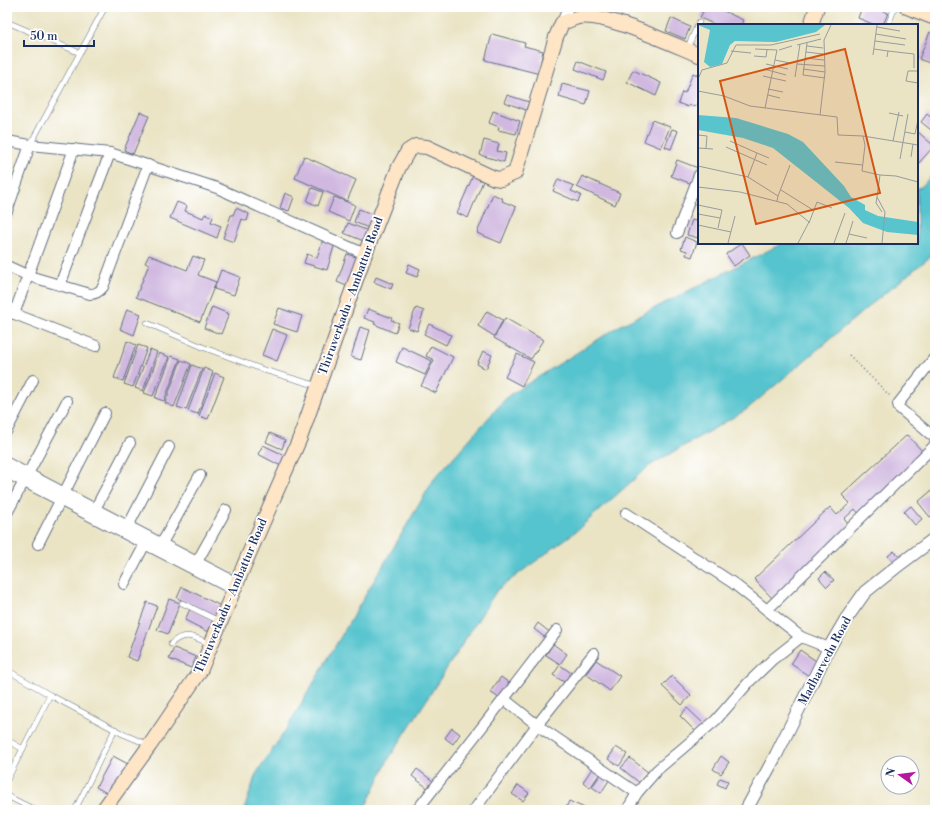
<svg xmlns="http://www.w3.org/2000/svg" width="942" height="817" font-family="'Libre Bodoni',serif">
<rect width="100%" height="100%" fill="#fff"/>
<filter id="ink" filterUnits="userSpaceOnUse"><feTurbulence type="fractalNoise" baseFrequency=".025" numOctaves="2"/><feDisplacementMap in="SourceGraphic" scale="8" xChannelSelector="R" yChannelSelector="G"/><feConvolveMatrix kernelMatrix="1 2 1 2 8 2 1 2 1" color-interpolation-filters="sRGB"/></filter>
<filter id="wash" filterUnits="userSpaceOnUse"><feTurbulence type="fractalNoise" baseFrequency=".012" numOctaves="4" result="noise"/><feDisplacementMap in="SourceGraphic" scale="16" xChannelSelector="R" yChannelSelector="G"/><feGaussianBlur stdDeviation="0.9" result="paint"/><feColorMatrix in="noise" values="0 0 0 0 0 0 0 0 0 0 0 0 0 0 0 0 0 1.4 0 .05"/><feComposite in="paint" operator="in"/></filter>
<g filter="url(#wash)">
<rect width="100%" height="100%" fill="#eae4c5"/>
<path fill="#57c4ce" stroke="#397a96" d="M935,172V253L868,307L746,410L649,466L575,532L497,590L388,760L364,810H244L256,774L285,731L434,479L508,396L621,325L783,243H917V188L921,187Z"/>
<g id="blocks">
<g fill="#d0b8e0">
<path d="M607,7H623L621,13Z"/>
<path d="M705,7H715L743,20L741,25H716L700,18Z"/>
<path d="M862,7H872L888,13L883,25H875L858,18Z"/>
<path d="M671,18L690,27L685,39L666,31Z"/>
<path d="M930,32L935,34V57L932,64L919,59Z"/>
<path d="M492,34L525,43L524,46L543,51L541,61L543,62L540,74L485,60Z"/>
<path d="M578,61L606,72L603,80L575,69Z"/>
<path d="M633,70L661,83L656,96L627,82Z"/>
<path d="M693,73L699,76V98L695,107L689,105L688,107L678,103L682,92L685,93Z"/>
<path d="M562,84L590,91L586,105L559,97Z"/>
<path d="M507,95L529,102L526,110L504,102Z"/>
<path d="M493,111L520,121L516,134L498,130L499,127L489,123Z"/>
<path d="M140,112L149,116L133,154L124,150Z"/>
<path d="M927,114L932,118L935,114V133L921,122Z"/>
<path d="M652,120L670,127L661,148L644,141Z"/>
<path d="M672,129L678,131L671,149L665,147Z"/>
<path d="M917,131L934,146L918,164L917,163Z"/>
<path d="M484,140L499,144L497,151L506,153L504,162L480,155Z"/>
<path d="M304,156L356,180L347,201L295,178Z"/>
<path d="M677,160L698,168L692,184L671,176Z"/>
<path d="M473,176L483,181L468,218L457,213Z"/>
<path d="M582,176L620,193L615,205L577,187Z"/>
<path d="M558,179L574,186L571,191L581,195L578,202L553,191Z"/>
<path d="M312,188L323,192L318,206L307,201Z"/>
<path d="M285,193L294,197L289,211L280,208Z"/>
<path d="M493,194L503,199L502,201L516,207L501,243L477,233Z"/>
<path d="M334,197L355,205L349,221L328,212Z"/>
<path d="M177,202L187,206L185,211L203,218L205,214L213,217L211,222L221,226L217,238L170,218Z"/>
<path d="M236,208L249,214L247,221L242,219L234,242L223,238L231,215H233Z"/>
<path d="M359,209L372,214L373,212L378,214L371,229L354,222Z"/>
<path d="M692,220L699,222L698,238L687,235Z"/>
<path d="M348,223L371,232L366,242L344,233Z"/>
<path d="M685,237L697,242L692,257L686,255L687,251L681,249Z"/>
<path d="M323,239L335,243L327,270L304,263L307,254L317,258Z"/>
<path d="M742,243L750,255L734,266L726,254Z"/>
<path d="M347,254L359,258L349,287L337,282Z"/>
<path d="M149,255L187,270L193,256L204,260L198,275L216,282L200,322L136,297L149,264L145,263Z"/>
<path d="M409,264L420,269L417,277L406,273Z"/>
<path d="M221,270L240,277L234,295L214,289Z"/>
<path d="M376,277L393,284L391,289L374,282Z"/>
<path d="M212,307L229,314L221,334L204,328Z"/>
<path d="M279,308L302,316L297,332L273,324Z"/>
<path d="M416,308L424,311L417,331L408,328Z"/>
<path d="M127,309L141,314L134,335L120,329Z"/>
<path d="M368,309L392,318L391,320L399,323L395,333L374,324L375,322L364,318Z"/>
<path d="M487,311L503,320L494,336L478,326Z"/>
<path d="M505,318L543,340L531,359L494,338Z"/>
<path d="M429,324L451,335L446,345L424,334Z"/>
<path d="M360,327L370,330L361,360L351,357Z"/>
<path d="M272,329L287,335L277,361L262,355Z"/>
<path d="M127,341L136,345L123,381L114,378Z"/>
<path d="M138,345L147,348L133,387L124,384Z"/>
<path d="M431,346L453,357L436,393L421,386L434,360L426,356Z"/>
<path d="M402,347L432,361L425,375L396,362Z"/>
<path d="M150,349L157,352L143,391L135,388Z"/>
<path d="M483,351L492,355L486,369L477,364Z"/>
<path d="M159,353L169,357L153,396L144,393Z"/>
<path d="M517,354L534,362L522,386L505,377Z"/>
<path d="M171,356L180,359L164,401L155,398Z"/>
<path d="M181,360L191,364L174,407L165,403Z"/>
<path d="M192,365L202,369L186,410L177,407Z"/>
<path d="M204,368L213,372L198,414L188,411Z"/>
<path d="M215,373L224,377L208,419L199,416Z"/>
<path d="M270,433L285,440L282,449L266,442Z"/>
<path d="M907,435L925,454L860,515L855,509L844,519L849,525L772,598L754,579L830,507L837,515L850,503L842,495Z"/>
<path d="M263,445L286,456L281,466L258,454Z"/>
<path d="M931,491L935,496V513L930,517L918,502Z"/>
<path d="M911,506L922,519L915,525L904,512Z"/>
<path d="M894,551L901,558L895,564L888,556Z"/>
<path d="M825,572L834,580L827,587L819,578Z"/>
<path d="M182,587L221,606L216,617L177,598Z"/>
<path d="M169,599L180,603L168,634L157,630Z"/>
<path d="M147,602L157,606L137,661L127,657Z"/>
<path d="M190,609L213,620L208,632L185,620Z"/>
<path d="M538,623L552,634L547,639L534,629Z"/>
<path d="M553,644L567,654L560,664L546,655Z"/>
<path d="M174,648L196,657L191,668L169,659Z"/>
<path d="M800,650L819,663L809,676L791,664Z"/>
<path d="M596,660L620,676L610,691L586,674Z"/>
<path d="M560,665L574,675L567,684L553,675Z"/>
<path d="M672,676L691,695L682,705L662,686Z"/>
<path d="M501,677L509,683L499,698L490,692Z"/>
<path d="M687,708L704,724L696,732L680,716Z"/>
<path d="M452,728L460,734L453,744L445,738Z"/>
<path d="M616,747L627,754L619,766L608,759Z"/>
<path d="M113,756L128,764L112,796L96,787Z"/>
<path d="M721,756L729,762L721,774L713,769Z"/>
<path d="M630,758L649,773L641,784L621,768Z"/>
<path d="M593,767L601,772L590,788L583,782Z"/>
<path d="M417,769L434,782L429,789L412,776Z"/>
<path d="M603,771L611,777L601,793L592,787Z"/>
<path d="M720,778L728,781L725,788L717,784Z"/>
<path d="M518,785L529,793L523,801L512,794Z"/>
<path d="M569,801L589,810H565Z"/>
</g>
</g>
</g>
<g filter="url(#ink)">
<use href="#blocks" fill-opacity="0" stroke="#636e82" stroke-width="1"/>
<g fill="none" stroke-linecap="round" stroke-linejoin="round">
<g stroke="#636e82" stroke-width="6">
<g id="service">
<path d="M7,22L80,53"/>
<path d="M888,25L895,7"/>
<path d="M687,49L699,22"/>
<path d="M30,145L105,7"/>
<path d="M147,323L205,348L264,370L318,386"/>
<path d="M182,603L219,621"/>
<path d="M171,644C183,631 196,637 210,644"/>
<path d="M7,670L50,695"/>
<path d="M7,740L23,749"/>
<path d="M7,780L50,695L123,734L149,745"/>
<path d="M7,796L35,810"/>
<path d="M75,810L115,729"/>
</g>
</g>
<g stroke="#636e82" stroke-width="12">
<g id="minor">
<path d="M562,23L568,7"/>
<path d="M7,141L30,145L110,153L217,188L365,254"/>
<path d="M7,211L30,145"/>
<path d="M677,233L699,175"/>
<path d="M7,266L29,276L90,294C96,294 99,292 103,287L148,165"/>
<path d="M60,285L110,153"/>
<path d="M7,311L96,346"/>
<path d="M14,314L74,149"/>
<path d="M935,357L898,404L899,408L935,438"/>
<path d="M7,430L33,380"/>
<path d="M7,463L237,583"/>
<path d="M7,473L234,590"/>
<path d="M95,509L130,443"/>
<path d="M7,513L67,401"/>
<path d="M626,513L733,583L801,637"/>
<path d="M125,532L169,447"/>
<path d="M162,543L200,475"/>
<path d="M38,544L105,413"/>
<path d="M194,567L226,510"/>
<path d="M124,584L145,544"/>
<path d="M767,610L935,445"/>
<path d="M557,630L504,699L537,725L637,793"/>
<path d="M417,810L504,699"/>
<path d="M474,810L537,725L594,653"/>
<path d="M627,810L637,793L657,770L716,720L749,682L773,659L801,637L829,648"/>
</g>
</g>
<g stroke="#636e82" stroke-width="14">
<path id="tertiary" d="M746,810L776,755L829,648L846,619L865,592L895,568L935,538"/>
</g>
<g stroke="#636e82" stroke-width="16">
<g id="secondary">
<path d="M907,7L935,18"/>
<path d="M811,25L817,7"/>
<path d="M103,810L150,745L200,671L248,556L300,438L365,254L399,167L408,151L416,146L427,147L494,178L501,179L515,173L556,37L562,23C568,21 574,18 579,17C604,12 674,45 699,55"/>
</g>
</g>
<path stroke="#636e82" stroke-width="1.5" stroke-dasharray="1 3" stroke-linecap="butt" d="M849,355L891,397"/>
<use href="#service" stroke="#fff" stroke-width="5"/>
<use href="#minor" stroke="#fff" stroke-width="10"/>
<use href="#tertiary" stroke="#fff" stroke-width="12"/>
<use href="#secondary" stroke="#fde5c5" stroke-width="14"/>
</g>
</g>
<g text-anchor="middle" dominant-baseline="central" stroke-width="3.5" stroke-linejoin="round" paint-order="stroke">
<g font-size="12" fill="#1b2f5e" stroke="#fff">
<text transform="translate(351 296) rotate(-70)">Thiruverkadu - Ambattur Road</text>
<text transform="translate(231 596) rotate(-67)">Thiruverkadu - Ambattur Road</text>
<text transform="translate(825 661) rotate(-62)">Madharvedu Road</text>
</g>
</g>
<g transform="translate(698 24)">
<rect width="220" height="220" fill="#eae4c5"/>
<path d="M0,1H127L118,8L78,18L37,17L32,21L24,40L12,43L6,38L12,6ZM0,91L38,94L90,110L105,118L146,162L153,173L167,181V186L180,192L220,198V211L189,208L165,199L151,184L75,124L45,114L0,106Z" fill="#57c4ce"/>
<path fill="none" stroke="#979c9c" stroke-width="1" d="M179,3L202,7M178,10L208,15M177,17L207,21M109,19L105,51L127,54M99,21L123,15M109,22L125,24M57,25L79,26M176,25L190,27L189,33M81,26L94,22M33,27L53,29M190,27L216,30V44M108,28L125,30M175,31L179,1M56,32L68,33L69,26M107,34L126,36M77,36L92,39M68,40L90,45M99,40L127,42M66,45L88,51M105,45L127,48M220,47H210L208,57L220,59M65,52L88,57M97,53L102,20M0,55L4,46L29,39L38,21H73L122,10M70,65L85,68M0,67L26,72L52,82L139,93L140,111L165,112L167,121L164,147L182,151L179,173L187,188L184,219M70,71L82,74M67,84L79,26M191,89L205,92M122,91L127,48L126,16L133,1M207,108L217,110L220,96M0,111L9,112L8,124M165,112L220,121M32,117L59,129M195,117L201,88M28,123L69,141M0,124L15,125M213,133L215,120M202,135L210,90M137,138L164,141M0,142L50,153L80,172L79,177M182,151L198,152L220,158M50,153L59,129L71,134M0,163L42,168L89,180L111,198L100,219M83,166L115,186M80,172L92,141M179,173L178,179L184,188M0,181L24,186L20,204M0,190L22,194M111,199L119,178L134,184M0,201L33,208M151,210L155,197M30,219L37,192M136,219L147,189M148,219L151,210L169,214"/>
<path fill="#d45514" fill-opacity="0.15" stroke="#d45514" stroke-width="2" d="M147,25L182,169L58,200L22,57Z"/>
<rect width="220" height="220" fill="none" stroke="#1b2f5e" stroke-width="2"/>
</g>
<rect width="942" height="817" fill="none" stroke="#fff" stroke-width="24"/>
<g transform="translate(900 775) rotate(284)"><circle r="19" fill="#ffffff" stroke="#a4acbf"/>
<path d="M0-3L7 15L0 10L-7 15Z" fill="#b5179e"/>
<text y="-6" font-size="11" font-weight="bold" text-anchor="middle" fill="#1b2f5e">N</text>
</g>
<path d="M24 40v6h70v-6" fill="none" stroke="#1b2f5e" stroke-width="2"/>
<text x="30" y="40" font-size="12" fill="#1b2f5e" stroke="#ffffff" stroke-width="3" paint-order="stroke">50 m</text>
</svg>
